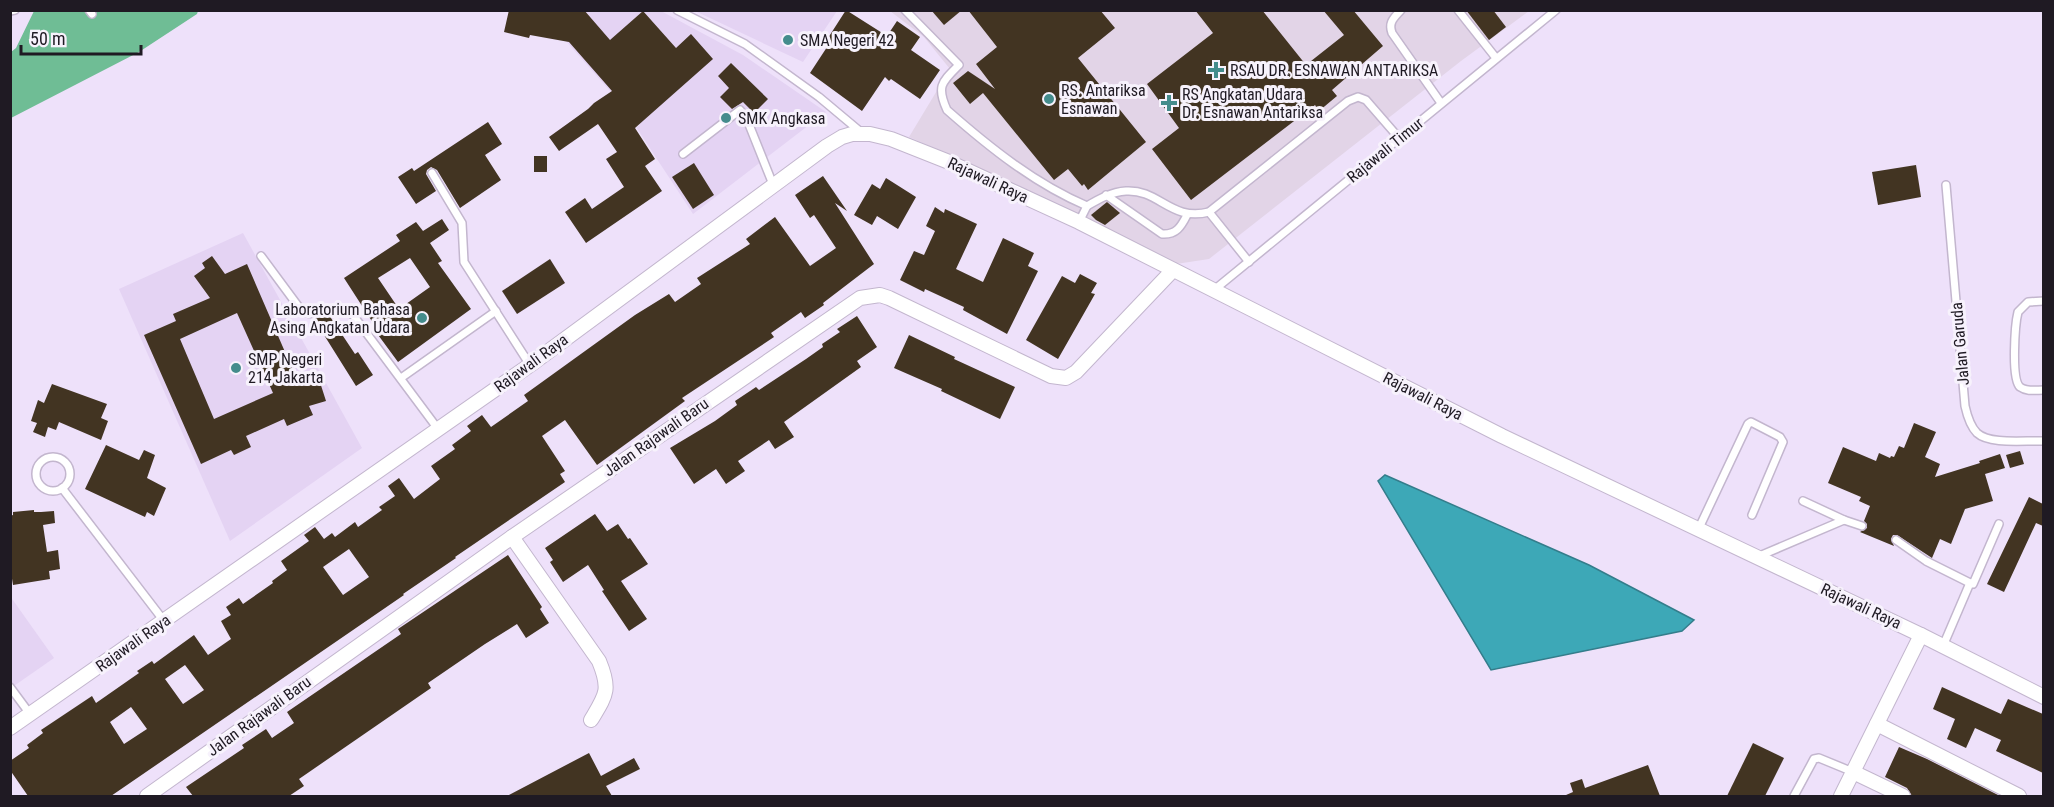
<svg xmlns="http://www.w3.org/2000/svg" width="2054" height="807" font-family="'Roboto Condensed',sans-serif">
<rect width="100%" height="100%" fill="#eee1fa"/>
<g fill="#e4d3f3">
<path d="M574,11H661L743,55L826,112L693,214L636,127L640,125L566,41Z"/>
<path d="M695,11H837L803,62Z"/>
<path d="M243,233L362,448L230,541L119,289Z"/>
<path d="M10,596L54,658L11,688H10Z"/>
</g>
<path fill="#e2d4e7" d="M890,11H1529L1461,61L1209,259L1176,264L1005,180L909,137L950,69L924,37Z"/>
<path fill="#6fbd95" d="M34,11H198L197,14L139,52L11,118V52L16,48Z"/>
<path fill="#3da8b7" stroke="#347d8b" stroke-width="1.5" d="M1385,475L1589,565L1694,620L1682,631L1491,670L1378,481Z"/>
<g fill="#423422" fill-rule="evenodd">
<path d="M509,10H584L610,40L643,11L676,48L691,34L713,59L635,128L655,159L645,166L662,191L586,243L565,212L585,198L592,209L624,187L606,159L617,152L598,124L559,151L549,137L588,109L594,103L612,91L569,42L530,35L529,38L504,32Z"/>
<path d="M846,10L887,36L897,21L920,37L911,50L940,70L920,99L891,79L889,81L885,77L862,111L810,73L831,41L828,38Z"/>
<path d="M931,10H962L944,25Z"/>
<path d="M968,10H1100L1115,28L1078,58L1146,142L1088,190L1084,184L1082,186L1068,169L1054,180L983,93L970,104L953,83L968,71L995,89L976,64L997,47Z"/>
<path d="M1195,10H1262L1306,65L1344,35L1323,10H1353L1383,46L1332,90L1337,96L1319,111L1315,105L1191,200L1152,149L1179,128L1147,84L1213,33Z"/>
<path d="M1466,10H1493L1506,27L1489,40Z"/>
<path d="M731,63L768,99L754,113L743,102L732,109L720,97L729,88L718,76Z"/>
<path d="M488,122L502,144L485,155L501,180L460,208L437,170L431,167L427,170L426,174L436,191L416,204L398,177L412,168L414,171Z"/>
<rect x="534" y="156" width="13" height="16"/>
<path d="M694,163L714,195L693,209L672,177Z"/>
<path d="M1916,165L1921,197L1878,205L1872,172Z"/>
<path d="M823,176L847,211L835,203L874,264L823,303L824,305L805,318L801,312L771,333L774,337L682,398L685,401L597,465L565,420L542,436L565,471L560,474L565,482L455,557L456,558L403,594L404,595L111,796H28L10,770V761L29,748L27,745L43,733L41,730L92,696L96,703L139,673L137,671L152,661L154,664L194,635L208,655L231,639L221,621L231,615L226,607L239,598L243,604L273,583L272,581L287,570L281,561L309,541L304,535L315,527L324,539L332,533L335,537L355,522L358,527L382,510L379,507L395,496L388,486L399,478L414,499L440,479L431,466L455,449L452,445L471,431L467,426L482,415L491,427L528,401L524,395L635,315L669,294L675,302L701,284L697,278L750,244L746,239L775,217L810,266L836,248L814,215L810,218L795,195ZM349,549L369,577L343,595L323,567ZM185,665L204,690L183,704L165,679ZM131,707L147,729L124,744L110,722Z"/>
<path d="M886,178L916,197L898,229L877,216L872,225L854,215L872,184L880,189Z"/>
<path d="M1107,202L1120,213L1105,225L1096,220L1091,215Z"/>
<path d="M935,207L944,213L945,209L977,224L956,269L983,282L1003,238L1034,253L1028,266L1038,271L1007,334L963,310L964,307L925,289L924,292L900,280L914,251L924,255L935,231L926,226Z"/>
<path d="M442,219L449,230L430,243L442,261L438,263L471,309L398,362L373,328L375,326L344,278L400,241L396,235L416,222L423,231ZM410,258L430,287L399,309L378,278Z"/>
<path d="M212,256L225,274L247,264L298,382L318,376L326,401L309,406L313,415L287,426L284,419L246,436L251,447L234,455L231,450L201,464L144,335L176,321L173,314L210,298L194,276L205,268L202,263ZM237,313L273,393L214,419L180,339Z"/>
<path d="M550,259L565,283L517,314L502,291Z"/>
<path d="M1080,274L1097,283L1091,293L1095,294L1058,359L1026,340L1062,276L1075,283Z"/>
<path d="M329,315L355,354L358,352L373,375L356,386L314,319Z"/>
<path d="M857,316L877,347L857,361L861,367L784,422L794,437L775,449L769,440L738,461L745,471L726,484L716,469L694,484L670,448L715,421L737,405L735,401L756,387L759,390L806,359L823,347L822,344L840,332L837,329Z"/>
<path d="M909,335L955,357L954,359L1015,387L1000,419L941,391L942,389L894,368Z"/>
<path d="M52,384L107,404L101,418L108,421L101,440L59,422L56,430L48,427L45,437L33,432L37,423L31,421L38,400L44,403Z"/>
<path d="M1914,423L1936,432L1925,457L1940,464L1935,477L1980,463L1979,461L2000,454L2005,468L1985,474L1993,501L1965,509L1951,544L1940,539L1932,558L1897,535H1893L1891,539L1894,546L1860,532L1867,528V524L1864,521L1870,506L1859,501L1861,497L1828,483L1843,447L1876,461L1879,453L1890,458L1891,456L1894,457L1899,446L1904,448Z"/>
<path d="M106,445L139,460L144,450L155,455L147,478L166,488L154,516L147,512L145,517L85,489Z"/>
<path d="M2020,451L2024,464L2010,468L2006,455Z"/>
<path d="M2029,497L2043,504V526L2036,523L2004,592L1987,584Z"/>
<path d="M34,510V512H41L54,511L55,523L43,525L47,552L58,550L60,569L49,571L50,579L13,585L10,566V516L13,515V512Z"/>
<path d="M595,514L607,531L618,524L628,539L630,538L648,564L621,581L647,619L629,631L602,591L604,590L588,565L563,582L550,562L553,560L545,548Z"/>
<path d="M508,555L542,607L540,609L549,623L526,638L517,624L485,644L428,683L431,688L299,779L304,786L289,796H193L186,787L244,748L242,745L266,729L272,738L294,723L287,712L401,634L398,629Z"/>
<path d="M1942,687L2001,714L2008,699L2043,714V773L1996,751L2001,740L1975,728L1966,748L1947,739L1955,719L1933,709Z"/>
<path d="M1753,743L1784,758L1765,796H1727Z"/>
<path d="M1899,747L1927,759L2000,796H1912L1907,788L1885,777Z"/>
<path d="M589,753L601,776L634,758L640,769L606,786L612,796H507Z"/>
<path d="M1648,765L1660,796H1566V795L1573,792L1570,783L1582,779L1585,788Z"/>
</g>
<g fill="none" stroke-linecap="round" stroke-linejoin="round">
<g stroke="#c3b6ce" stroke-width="10">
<g id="service">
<path d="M89,10L92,14"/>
<path d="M677,10L745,44L819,97L862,133"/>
<path d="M905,10L959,65C942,82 936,86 947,110C989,147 1035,184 1087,206L1079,222"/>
<path d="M1401,10C1394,18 1388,22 1392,33L1441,103"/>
<path d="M1458,10L1496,58"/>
<path d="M10,11L15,10"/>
<path d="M683,154L740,110L746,117L774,187"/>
<path d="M432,173L462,223L464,262L530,365"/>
<path d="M1946,185L1965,406C1967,415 1970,426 1977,433C1990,445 2026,440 2044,441"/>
<path d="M1106,195L1162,234C1176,235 1181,227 1187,215"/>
<path d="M1087,206C1099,199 1111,192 1126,191C1159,189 1171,222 1209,212L1348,101L1358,97L1366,100L1399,138"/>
<path d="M1209,212L1249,262"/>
<path d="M261,256L301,310C317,322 333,297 353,315L438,429"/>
<path d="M1214,290L1556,10"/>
<path d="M2044,301L2028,302L2018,312C2015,324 2011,379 2020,387C2027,392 2036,390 2044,390"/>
<path d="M401,378L496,311"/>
<circle cx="53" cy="474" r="17"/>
<path d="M62,488L164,621"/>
<path d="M1803,501L1844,520"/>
<path d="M1699,528L1748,424L1751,422L1780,437L1783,442L1752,515"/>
<path d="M1896,540L1926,561L1970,583"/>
<path d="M1757,557L1844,520L1862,526"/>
<path d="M1943,646L1970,583L1973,584L1999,524"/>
<path d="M10,687L30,714"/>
<path d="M1794,796L1814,759L1819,758L1853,772"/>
</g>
</g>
<g stroke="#c3b6ce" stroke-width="16">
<g id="minor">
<path d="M512,537L599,661C611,690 606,695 591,720"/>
<path d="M1877,724L2019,796"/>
<path d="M10,728L530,365L827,146L842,137L852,134H870L891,139L949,162L1079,222L1502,436L1921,635L2044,697"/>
<path d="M1853,772L1903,796"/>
<path d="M147,796L512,537L860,298L880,295L889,298L1051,376L1066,378L1076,372L1173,270"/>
<path d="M1841,796L1921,635"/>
</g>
</g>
<use href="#service" stroke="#fff" stroke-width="7"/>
<use href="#minor" stroke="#fff" stroke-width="14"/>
</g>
<g fill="#448c8c" stroke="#f7f2fc" stroke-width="2">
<circle cx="788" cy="40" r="6"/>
<path d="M1213 61h6v6h6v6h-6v6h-6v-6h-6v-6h6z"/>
<circle cx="1049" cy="99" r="6"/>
<path d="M1166 94h6v6h6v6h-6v6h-6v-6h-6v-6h6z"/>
<circle cx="726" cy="118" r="6"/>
<circle cx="422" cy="318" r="6"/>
<circle cx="236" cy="368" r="6"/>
</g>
<g text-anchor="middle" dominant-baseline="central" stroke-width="6" stroke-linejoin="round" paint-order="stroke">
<g font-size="16" fill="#1f1a23" stroke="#f7f2fc" text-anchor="start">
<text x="800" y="40">SMA Negeri 42</text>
<text x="1230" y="70">RSAU DR. ESNAWAN ANTARIKSA</text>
<text x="1061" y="90">RS. Antariksa<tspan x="1061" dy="18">Esnawan</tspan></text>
<text x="1182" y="94">RS Angkatan Udara<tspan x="1182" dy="18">Dr. Esnawan Antariksa</tspan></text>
<text x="738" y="118">SMK Angkasa</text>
<text x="410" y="309" text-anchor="end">Laboratorium Bahasa<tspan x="410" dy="18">Asing Angkatan Udara</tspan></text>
<text x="248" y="359">SMP Negeri<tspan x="248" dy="18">214 Jakarta</tspan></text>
</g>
<g font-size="16" fill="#1f1a23" stroke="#f7f2fc">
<text transform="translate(1385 150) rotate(-39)">Rajawali Timur</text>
<text transform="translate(988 180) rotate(25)">Rajawali Raya</text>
<text transform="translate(1960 344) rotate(-95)">Jalan Garuda</text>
<text transform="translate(531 363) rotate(-36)">Rajawali Raya</text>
<text transform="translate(1423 396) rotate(27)">Rajawali Raya</text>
<text transform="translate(656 437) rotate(-35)">Jalan Rajawali Baru</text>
<text transform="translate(1861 606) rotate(25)">Rajawali Raya</text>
<text transform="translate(133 643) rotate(-35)">Rajawali Raya</text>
<text transform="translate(259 716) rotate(-36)">Jalan Rajawali Baru</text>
</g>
</g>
<rect width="2054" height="807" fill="none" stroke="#1f1a23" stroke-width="24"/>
<path d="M21 45v9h120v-9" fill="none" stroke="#1f1a23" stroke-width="3"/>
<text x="30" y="45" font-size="18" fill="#1f1a23" stroke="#f7f2fc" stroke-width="4.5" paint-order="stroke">50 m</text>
</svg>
